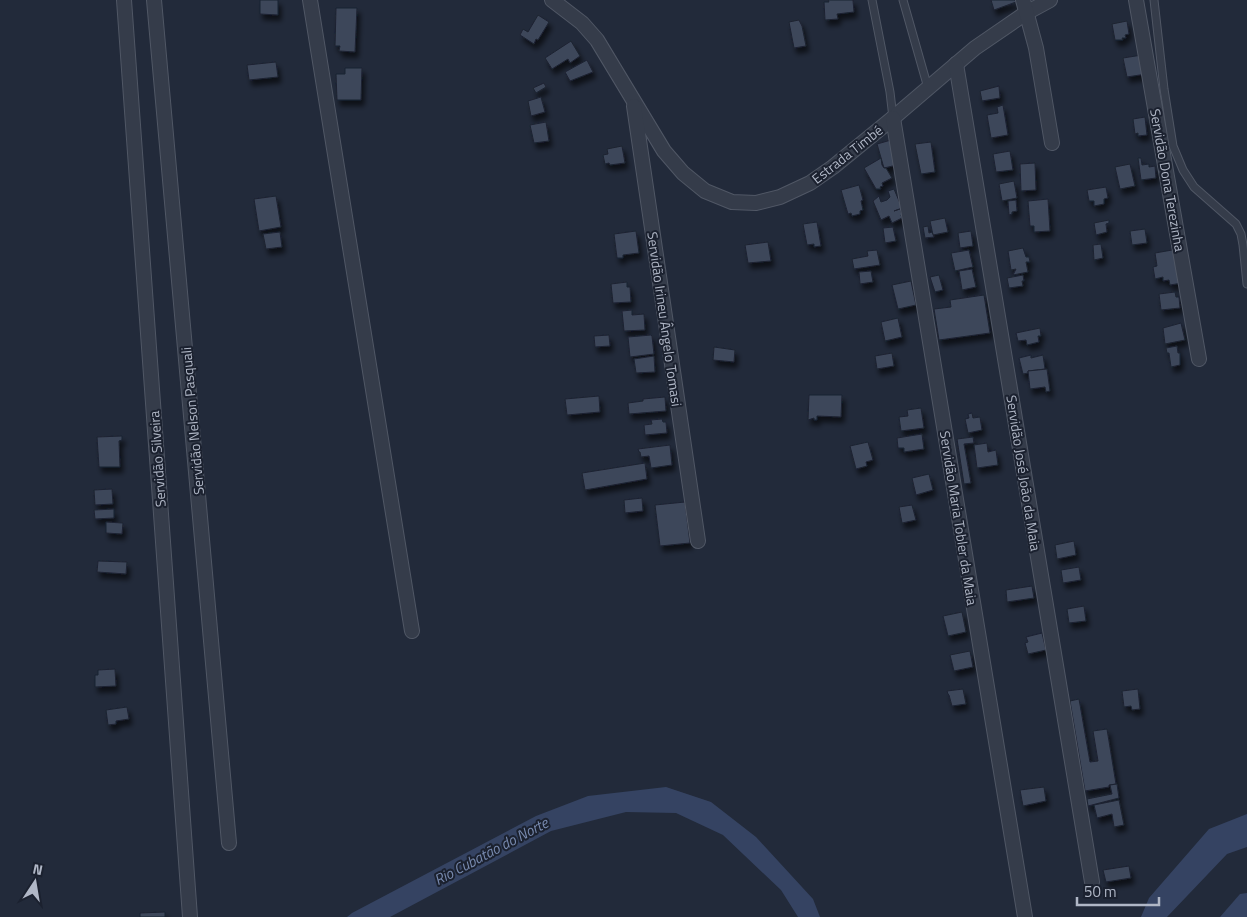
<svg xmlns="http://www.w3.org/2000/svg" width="1247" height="917" font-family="'Titillium Web',sans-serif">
<defs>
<filter id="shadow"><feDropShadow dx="3" dy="5.5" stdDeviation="2.5" flood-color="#0009"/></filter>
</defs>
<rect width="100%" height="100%" fill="#222a3a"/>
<g fill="#354362">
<path d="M666,787L711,802L756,837L813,899L820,917H798L781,890L723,835L676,813L626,812L551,831L390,917H347L352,913L536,816L588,796Z"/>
<path d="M1247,814V847L1227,854L1167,917H1141L1149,898L1209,829Z"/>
<path d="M1247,893V917H1220L1240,894Z"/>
</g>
<g fill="#3d465a" stroke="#1d2331" filter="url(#shadow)">
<path d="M260,0H278V15L260,14Z"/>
<path d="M828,0H853L854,12L837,14L838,19L825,20L824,2H829Z"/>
<path d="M991,0H1015L1016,2L994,10Z"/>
<path d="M336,8H357L355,52L339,51L340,46H335Z"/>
<path d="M538,15L549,22L538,40L536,39L534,44L520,35L523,29L528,32Z"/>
<path d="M799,20L802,26L806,46L794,48L789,22Z"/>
<path d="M1127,21L1129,34L1125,35L1126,38H1122L1123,40H1115L1112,24Z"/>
<path d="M571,41L580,56L570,63L568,59L552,69L545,58Z"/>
<path d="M1142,55L1146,74L1127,77L1123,58Z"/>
<path d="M587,60L593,72L570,81L565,72Z"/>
<path d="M276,62L278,77L249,80L247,65Z"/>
<path d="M345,68H362L361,100H337L336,74H345Z"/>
<path d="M544,83L546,87L536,93L533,88Z"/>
<path d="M999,86L1000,98L982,101L980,91Z"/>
<path d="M541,97L545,112L531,116L528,101Z"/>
<path d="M1003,105L1008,135L991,138L987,115L998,113L997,107Z"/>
<path d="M1145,117L1147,135L1138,136V133L1135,134L1133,119Z"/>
<path d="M546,122L549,141L534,143L530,125Z"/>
<path d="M891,140L897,165L884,168L877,144Z"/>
<path d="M931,142L935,172L921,174L915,144Z"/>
<path d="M622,146L625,163L610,165L609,163L605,164L603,155L608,154L607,149Z"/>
<path d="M1010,151L1013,170L996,172L993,154Z"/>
<path d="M881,158L882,165L884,168H886L892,178L882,183L883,186L880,187L881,189H876L864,168Z"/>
<path d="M1138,158H1141L1142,165L1149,164V167L1155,166L1156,178L1141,180Z"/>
<path d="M1035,163L1036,190L1021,191L1020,164Z"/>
<path d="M1130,164L1135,186L1120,189L1115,167Z"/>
<path d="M1014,181L1017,198L1002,201L999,184Z"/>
<path d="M859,185L863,200L861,201L863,210L860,211V214L852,216L851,213L848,214L841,190Z"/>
<path d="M1106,187L1108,198L1104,199V204L1094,206V201H1089L1087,190Z"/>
<path d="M894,189L902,208L894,211L900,209L902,215H901L902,218L892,223L889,216L881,220L873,201L879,196L881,202L887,200L890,197L888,191Z"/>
<path d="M276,196L281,227L259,231L254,199Z"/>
<path d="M1048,199L1050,231L1034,232V226H1030L1028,201Z"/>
<path d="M1016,200L1017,211L1012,212V214L1009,215L1008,201Z"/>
<path d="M945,218L948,232L933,235L930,221Z"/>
<path d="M1109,220V223L1106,224L1107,232L1096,235L1094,223Z"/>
<path d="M817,222L821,246L814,247V244L807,245L803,224Z"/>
<path d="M928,226L929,233L932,232L934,237L925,238L923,227Z"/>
<path d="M893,227L896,241L885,243L883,228Z"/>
<path d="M1145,229L1147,243L1132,245L1130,231Z"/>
<path d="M636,231L639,253L623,255V258H617L614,234Z"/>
<path d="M971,231L973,246L960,248L958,233Z"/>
<path d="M280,232L282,247L266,249L263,234Z"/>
<path d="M768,242L771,261L748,263L745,245Z"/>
<path d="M1101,244L1103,258L1094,260L1093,245Z"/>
<path d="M1023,248L1026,257H1029L1030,262H1026L1028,272L1013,275L1016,269L1011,270L1008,251Z"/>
<path d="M1178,249L1182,283L1170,285L1169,280L1163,281V277L1155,279L1153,267L1157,266L1155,253Z"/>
<path d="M877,250L880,265L854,269L852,259L868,256L867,251Z"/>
<path d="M969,250L973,267L955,271L951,253Z"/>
<path d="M972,269L976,287L962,290L959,271Z"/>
<path d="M871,271L873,282L860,284L859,272Z"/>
<path d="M939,275L943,290L935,292L930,277Z"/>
<path d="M1023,275L1024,281H1022L1023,286L1009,288L1007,278Z"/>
<path d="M911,281L916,305L898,309L892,285Z"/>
<path d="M627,282V287H630L631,302L613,303L611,284Z"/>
<path d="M1175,292L1176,297H1179L1180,308L1161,310L1159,294Z"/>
<path d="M984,295L990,333L939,340L934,309L951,307L950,300Z"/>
<path d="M632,310V315L644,314L645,330L624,331L622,311Z"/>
<path d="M898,318L902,337L885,341L881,322Z"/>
<path d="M1181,323L1185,340L1165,344L1163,328Z"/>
<path d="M1040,328L1041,336H1038L1039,342L1027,345L1026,340L1018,341L1016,333Z"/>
<path d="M609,335L610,346L595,347L594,336Z"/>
<path d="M651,335L652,336L654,354L630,357L628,337Z"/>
<path d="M1177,346L1178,353H1180V365L1171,367L1169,353H1167L1166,348Z"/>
<path d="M714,347L735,350L734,362L713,360Z"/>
<path d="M892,353L894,366L877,369L875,356Z"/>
<path d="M1031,355V358L1043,355L1045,369L1028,371V373L1023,374L1019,358Z"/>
<path d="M654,356L655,372L636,373L634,359Z"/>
<path d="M1047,369L1050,391L1046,392L1045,387L1030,389L1028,371Z"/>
<path d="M809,395H842L841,417L817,416V420H814V418L808,420Z"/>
<path d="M599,396L600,412L567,415L565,399Z"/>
<path d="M665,397L666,411L629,414L628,403L643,401V399Z"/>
<path d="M921,408L924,428L901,431L899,417L908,416L907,410Z"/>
<path d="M972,413L973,418L980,417L982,430L968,433L965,419L969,418L968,414Z"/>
<path d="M662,419L663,422H666L667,433L645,435L644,425L652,424L651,420Z"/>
<path d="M922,434L924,449L904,452V448H898L897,438Z"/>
<path d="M122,436V440L119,441L120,467H99L97,437Z"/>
<path d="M973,437L974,443L964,444L971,483L964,484L957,439Z"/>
<path d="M868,442L873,460L866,462L867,466L856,469L850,446Z"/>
<path d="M987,443L988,452L996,450L998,465L977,468L974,445Z"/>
<path d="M670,445L672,465L651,468L649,456L641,457L640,452H639L638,449Z"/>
<path d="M645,463L647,479L585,490L582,473Z"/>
<path d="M929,474L933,490L916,495L912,478Z"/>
<path d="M112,489L113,504L95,505L94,490Z"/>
<path d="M642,498L643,511L625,513L624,500Z"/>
<path d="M685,502L690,543L660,546L655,505Z"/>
<path d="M912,505L916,520L902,523L899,507Z"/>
<path d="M114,509V518L95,519L94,510Z"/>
<path d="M106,522L123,523L122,534L106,533Z"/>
<path d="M1074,541L1076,555L1057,559L1055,545Z"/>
<path d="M98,561L127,562L126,574L97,572Z"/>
<path d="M1079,567L1081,580L1063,583L1061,570Z"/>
<path d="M1032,586L1034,598L1007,602L1006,590Z"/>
<path d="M1084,606L1086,621L1069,623L1067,609Z"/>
<path d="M962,612L966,632L948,636L943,616Z"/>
<path d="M1042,633L1046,650L1028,654L1025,643L1028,642L1026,637Z"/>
<path d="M970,651L973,667L954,671L950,655Z"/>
<path d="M115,669L116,686L95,687V675H98V670Z"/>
<path d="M963,689L966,704L952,706L949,695L948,694L947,691Z"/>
<path d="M1138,689L1140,709L1132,710L1131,706L1124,707L1122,691Z"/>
<path d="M1079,699L1090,762L1098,761L1093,731L1107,729L1116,784L1109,785V787L1085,791L1070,701Z"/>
<path d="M127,707L129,719L116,721V724L108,725L106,710Z"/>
<path d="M1117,784L1119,798L1088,806L1087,799L1112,794L1110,785Z"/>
<path d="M1044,787L1046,801L1023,806L1020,790Z"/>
<path d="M1119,800L1124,825L1114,827L1112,814L1097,818L1094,805Z"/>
<path d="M1129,866L1131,878L1106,882L1103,870Z"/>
<path d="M165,912V917H140V913Z"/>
</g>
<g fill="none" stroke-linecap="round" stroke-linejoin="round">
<g stroke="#505765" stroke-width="9">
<g id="lane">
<path d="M872,0L890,92L893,118"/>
<path d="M903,0L928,88"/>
<path d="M1154,0L1164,89L1173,146L1183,170L1194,187L1236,224L1241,234L1243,245L1247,284"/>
</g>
</g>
<g stroke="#505765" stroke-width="16">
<g id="street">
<path d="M124,0L190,917"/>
<path d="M154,0L229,843"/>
<path d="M310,0L412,631"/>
<path d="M552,0L582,23L597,40L664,151L683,173L705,191L732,202L756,203L780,197L810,183L833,167L893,118L975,48L1026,13L1050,0"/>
<path d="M1023,0L1036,48L1052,143"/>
<path d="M1136,0L1199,359"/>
<path d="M956,64L1092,882"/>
<path d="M634,106L698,541"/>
<path d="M893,118L1025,917"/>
</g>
</g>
<use href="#lane" stroke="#353c4a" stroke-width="7"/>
<use href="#street" stroke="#353c4a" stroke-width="14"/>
</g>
<g text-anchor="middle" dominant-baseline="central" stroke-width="4" stroke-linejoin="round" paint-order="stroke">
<g font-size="14" fill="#b0b7c6" stroke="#1b212f">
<text transform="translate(847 154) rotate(-38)">Estrada Timbé</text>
<text transform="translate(1168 180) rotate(80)">Servidão Dona Terezinha</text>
<text transform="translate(665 319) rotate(82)">Servidão Irineu Ângelo Tomasi</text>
<text transform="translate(192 421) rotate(-95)">Servidão Nelson Pasquali</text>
<text transform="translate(157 459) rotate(-94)">Servidão Silveira</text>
<text transform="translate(1024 473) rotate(81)">Servidão José João da Maia</text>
<text transform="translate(959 518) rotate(81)">Servidão Maria Tobler da Maia</text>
</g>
<g font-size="15" font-style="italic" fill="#788aaf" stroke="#1b212f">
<text transform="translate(491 851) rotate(-28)">Rio Cubatão do Norte</text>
</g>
</g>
<g transform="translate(35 882) rotate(12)" stroke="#1b212f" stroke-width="4" paint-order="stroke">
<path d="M0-4L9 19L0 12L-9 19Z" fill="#b0b7c6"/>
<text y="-8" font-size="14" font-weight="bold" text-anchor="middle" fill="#b0b7c6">N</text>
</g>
<path d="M1077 897v8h82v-8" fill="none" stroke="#b0b7c6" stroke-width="2.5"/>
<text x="1084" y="897" font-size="15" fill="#b0b7c6" stroke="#1b212f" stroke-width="4" paint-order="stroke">50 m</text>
</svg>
